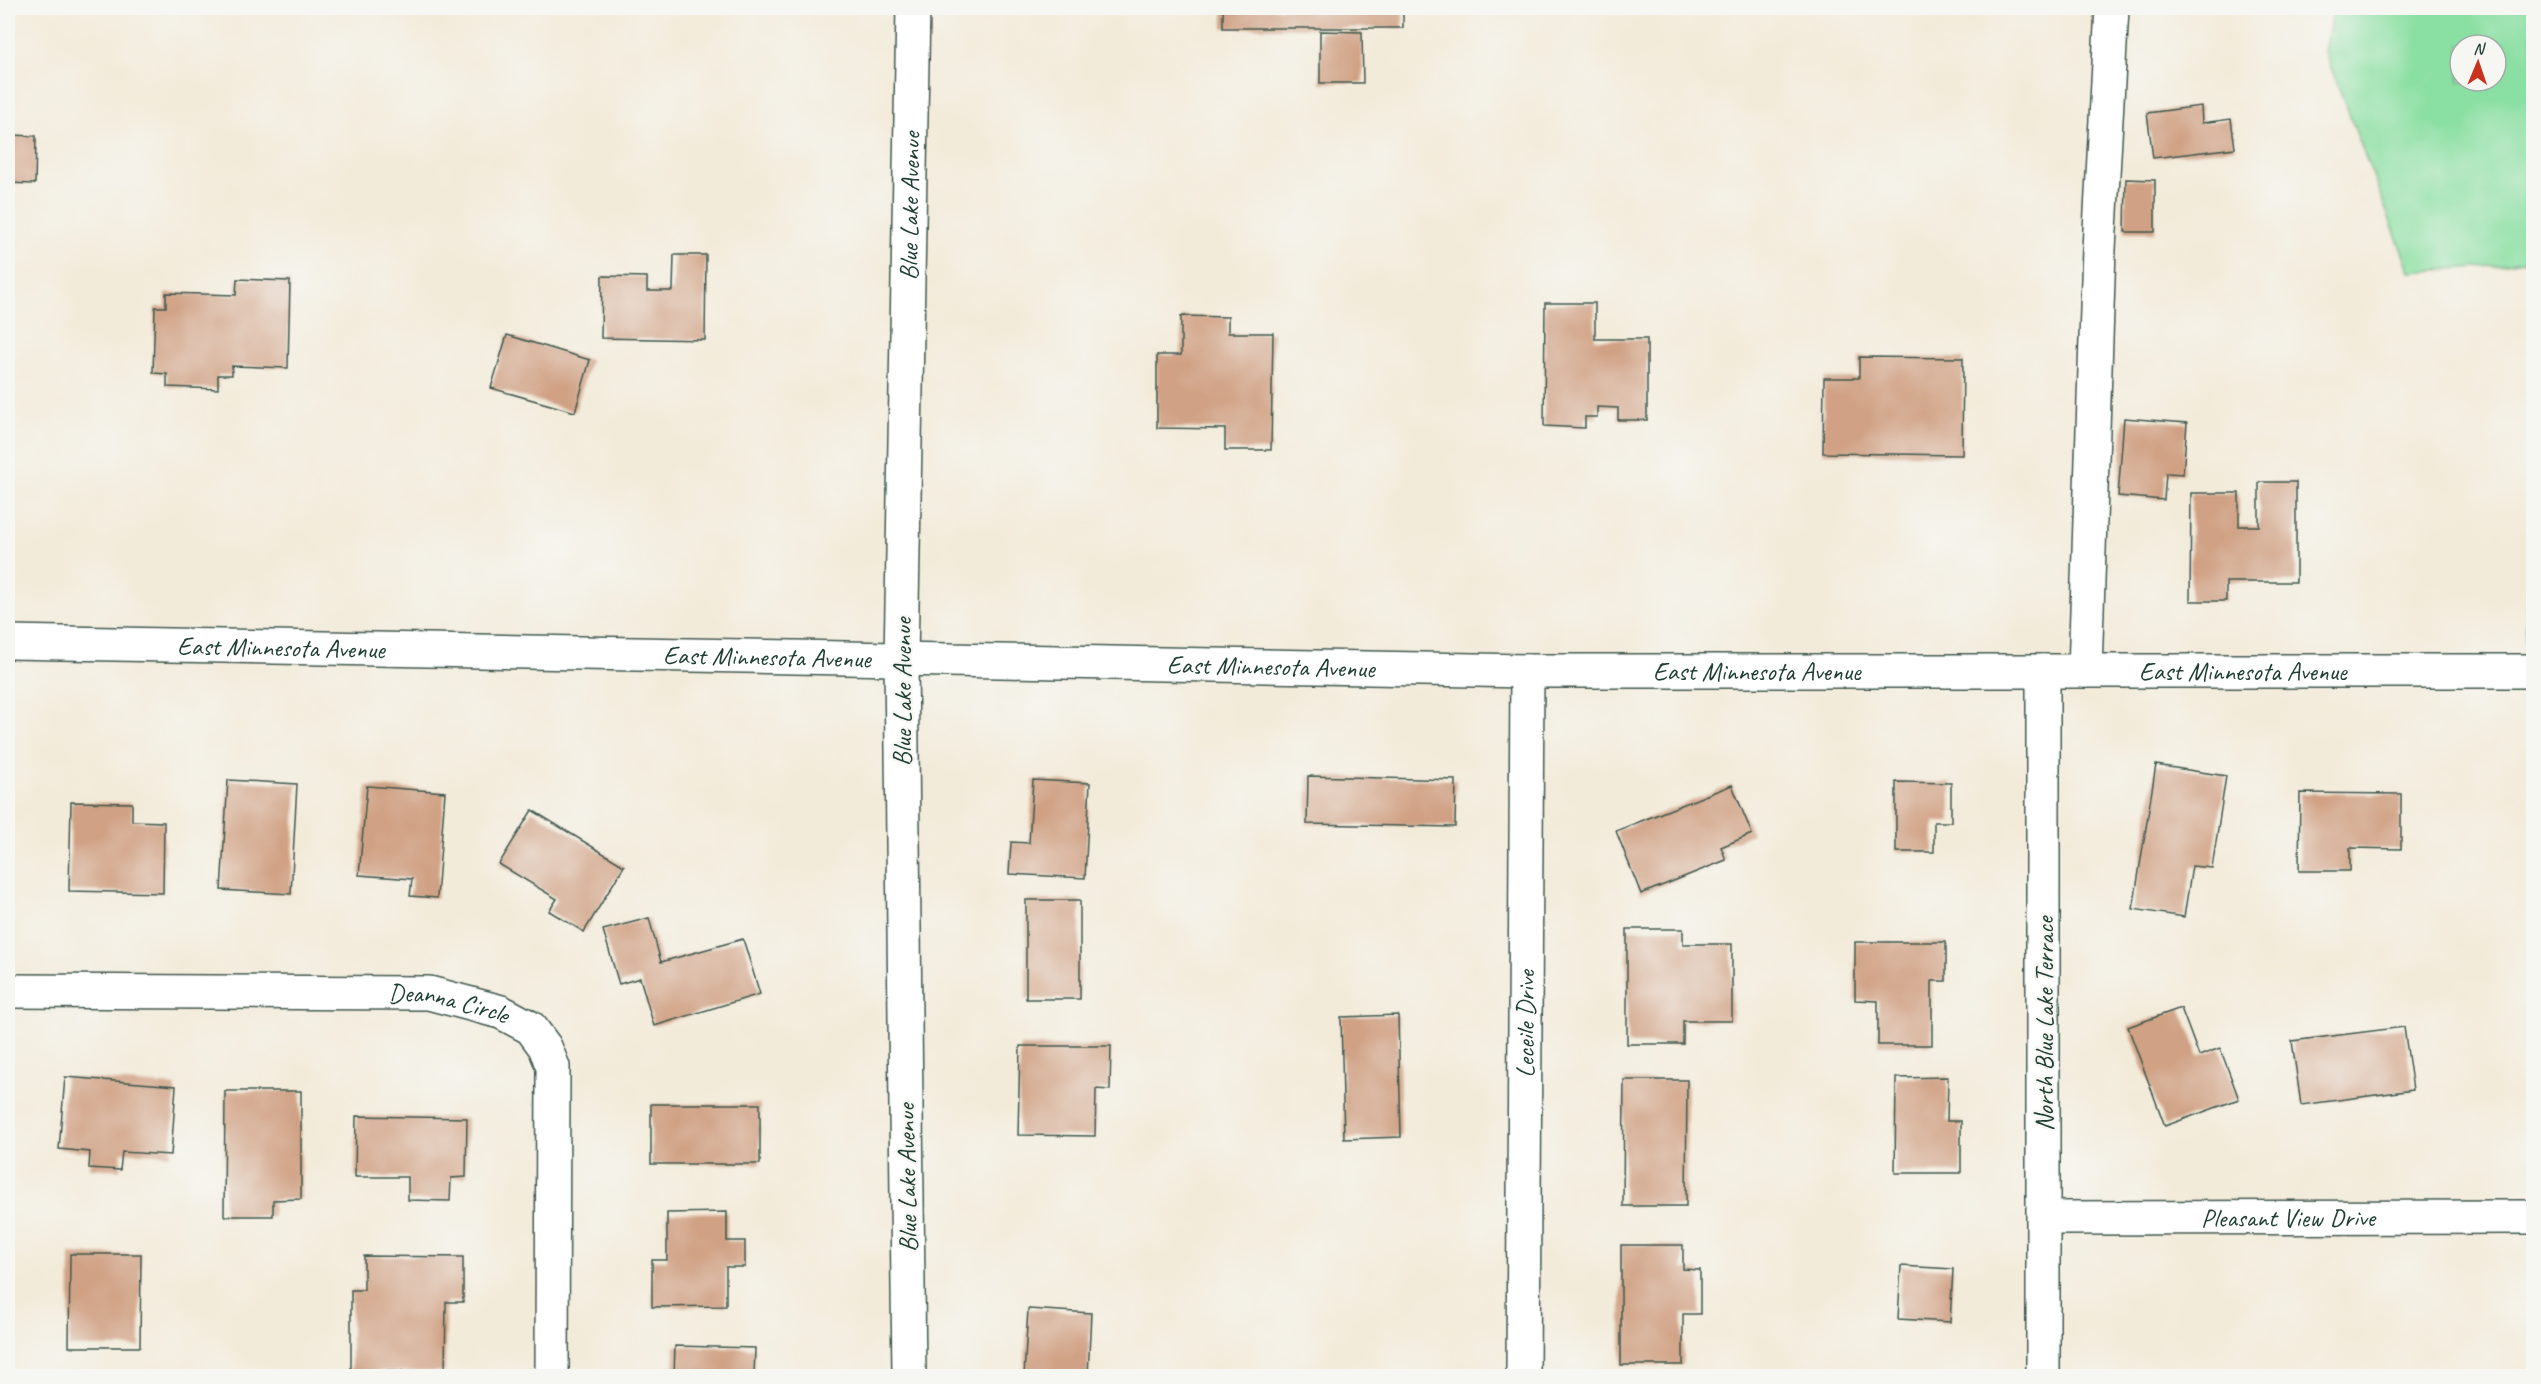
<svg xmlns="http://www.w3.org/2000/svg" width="2541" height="1384" font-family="Caveat,sans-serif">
<rect width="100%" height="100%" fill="#f6f6f2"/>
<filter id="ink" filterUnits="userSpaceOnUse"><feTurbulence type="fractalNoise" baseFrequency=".0167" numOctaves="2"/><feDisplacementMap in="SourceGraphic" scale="12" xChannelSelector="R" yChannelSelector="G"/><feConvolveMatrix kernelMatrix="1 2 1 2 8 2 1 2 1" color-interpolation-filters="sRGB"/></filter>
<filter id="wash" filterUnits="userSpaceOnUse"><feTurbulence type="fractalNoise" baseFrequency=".008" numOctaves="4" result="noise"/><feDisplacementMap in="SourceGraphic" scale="24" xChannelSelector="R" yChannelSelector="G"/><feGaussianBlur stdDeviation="1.35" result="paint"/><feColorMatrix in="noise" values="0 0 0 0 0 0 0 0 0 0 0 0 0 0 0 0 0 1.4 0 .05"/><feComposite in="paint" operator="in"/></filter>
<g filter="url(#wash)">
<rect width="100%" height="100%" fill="#f3ebda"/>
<g fill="#8adfa2" stroke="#548e6b" stroke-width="1.5" fill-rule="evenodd">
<path d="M2333,8H2533V259L2494,266L2410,272L2325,52ZM2460,45H2496V81H2460Z"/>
<path d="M2533,551V644H2525L2530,561Z"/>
</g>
<g id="blocks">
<g fill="#d0a184">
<rect x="1223" y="8" width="180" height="20"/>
<path d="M1320,31L1362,32L1363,83H1320Z"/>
<path d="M2201,106L2202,123L2231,119L2235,148L2153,158L2147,113Z"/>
<path d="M8,135L36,136L35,184L8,183Z"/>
<path d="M2126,179L2155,180V232H2125Z"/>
<path d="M674,255H706L705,340L601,338L602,276L647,277V291H673Z"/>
<path d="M237,279L290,281L288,368L232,366V375H218V389L167,387V374L153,373L155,307H166V293L236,295Z"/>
<path d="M1545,303H1595V339H1647V420H1618V408L1597,407V417H1585V428L1544,426Z"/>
<path d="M1181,316L1228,317V333H1273L1271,450H1225V429L1157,428V355H1181Z"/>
<path d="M507,335L590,360L575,412L491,388Z"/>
<path d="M1859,357L1963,358L1962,455L1823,453L1824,378H1859Z"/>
<path d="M2124,418L2187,423L2183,474L2166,473L2164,500L2118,496Z"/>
<path d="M2259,482H2296V582H2226V601H2190L2191,493H2239V526H2259Z"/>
<path d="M2156,765L2226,776L2212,868L2192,866L2184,917L2133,909Z"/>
<path d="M1308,776L1456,780L1455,827L1307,824Z"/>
<path d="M228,780L297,784L291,894L221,890Z"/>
<path d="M1033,780L1090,783L1085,878L1009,874L1011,842L1029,843Z"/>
<path d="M1896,782L1951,783V822H1934V852H1896Z"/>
<path d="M1732,785L1752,834L1721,847L1726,860L1641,894L1616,831Z"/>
<path d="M367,786L445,792L437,898L410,896L412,879L359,875Z"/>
<path d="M2300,793L2401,794V849L2350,848V871H2299Z"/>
<path d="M71,802L132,803V821L164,822L163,893L69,891Z"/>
<path d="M532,810L624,866L584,932L549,911L557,899L499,864Z"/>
<rect x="1026" y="900" width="54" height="99"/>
<path d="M649,918L661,962L743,939L760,994L654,1026L640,978L619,984L603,930Z"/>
<path d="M1627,929H1683V944H1732V1021H1683V1044H1627Z"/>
<path d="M1855,942H1946V981H1932V1045H1878V1001L1855,1000Z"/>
<path d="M2181,1008L2199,1056L2220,1048L2239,1099L2165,1126L2128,1027Z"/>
<path d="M1398,1015L1401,1137L1344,1139L1341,1017Z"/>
<path d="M2404,1027L2413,1090L2301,1105L2292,1041Z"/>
<path d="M1020,1046H1111L1110,1090L1096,1089L1095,1136L1018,1135Z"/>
<path d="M65,1077L176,1086L171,1155L122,1152L120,1170L89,1168L90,1152L59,1149Z"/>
<path d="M1948,1077L1947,1121H1961V1173H1895L1896,1078Z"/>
<path d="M1624,1080H1687L1686,1206H1623Z"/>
<path d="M225,1091H301V1199L273,1200V1216H224Z"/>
<rect x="651" y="1104" width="109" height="60"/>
<path d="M356,1116L467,1118L466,1177L451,1178L450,1201L408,1200V1177H355Z"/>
<path d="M727,1212V1241H745V1267H726V1306L652,1307V1260H667V1213Z"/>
<path d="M1621,1245H1683V1269L1700,1270V1314H1683V1365H1621Z"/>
<path d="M70,1254H141L140,1347H69Z"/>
<path d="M364,1256L463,1257V1302H446L445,1372L351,1371V1290H364Z"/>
<path d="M1901,1266L1953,1269L1950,1322L1898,1319Z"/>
<path d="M1028,1309L1091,1313L1088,1376H1024Z"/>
<path d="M675,1346L755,1348L754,1376H674Z"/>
</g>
</g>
</g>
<g filter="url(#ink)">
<use href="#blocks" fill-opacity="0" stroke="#3f574d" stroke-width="1.5"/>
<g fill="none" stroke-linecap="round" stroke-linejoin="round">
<g stroke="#3f574d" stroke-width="36">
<g id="minor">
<path id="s1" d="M8,642L1527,671H2534"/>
<path d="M2085,671L2099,249L2112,8"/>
<path id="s2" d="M8,991L429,993L501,1012L531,1028L545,1047L553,1067L552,1376"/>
<path id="s3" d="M2044,1218L2534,1217"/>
<path id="s4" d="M1523,1376L1527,671"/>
<path d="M2043,1376V671"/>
</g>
</g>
<g stroke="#3f574d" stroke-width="36">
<g id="major">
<path id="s5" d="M909,1376L901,660L913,8"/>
</g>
</g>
<use href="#minor" stroke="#fff" stroke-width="33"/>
<use href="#major" stroke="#fff" stroke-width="33"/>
</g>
</g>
<g text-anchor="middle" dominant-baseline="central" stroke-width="4.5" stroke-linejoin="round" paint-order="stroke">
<g font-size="26" fill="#1f3d34" stroke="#f6f6f2">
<text stroke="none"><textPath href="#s5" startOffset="1170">Blue Lake Avenue</textPath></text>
<text stroke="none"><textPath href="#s1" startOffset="273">East Minnesota Avenue</textPath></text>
<text stroke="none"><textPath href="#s1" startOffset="759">East Minnesota Avenue</textPath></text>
<text stroke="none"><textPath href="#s1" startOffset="1263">East Minnesota Avenue</textPath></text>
<text stroke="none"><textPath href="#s1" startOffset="1749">East Minnesota Avenue</textPath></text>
<text stroke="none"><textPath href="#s1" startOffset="2235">East Minnesota Avenue</textPath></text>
<text transform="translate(902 692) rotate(-90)">Blue Lake Avenue</text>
<text stroke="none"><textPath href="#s2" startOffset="442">Deanna Circle</textPath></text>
<text stroke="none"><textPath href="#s4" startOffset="352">Leceile Drive</textPath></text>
<text transform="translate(2044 1024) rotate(-90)">North Blue Lake Terrace</text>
<text transform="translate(907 1178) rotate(-91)">Blue Lake Avenue</text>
<text stroke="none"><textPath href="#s3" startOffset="244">Pleasant View Drive</textPath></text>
</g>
</g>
<rect width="2541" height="1384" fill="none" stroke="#f6f6f2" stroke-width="30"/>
<g transform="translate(2478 63) rotate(2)"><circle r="28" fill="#f6f6f2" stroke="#a0aca6" stroke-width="1.5"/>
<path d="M0-4.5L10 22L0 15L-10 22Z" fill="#c8321e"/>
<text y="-9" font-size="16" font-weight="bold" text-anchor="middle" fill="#1f3d34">N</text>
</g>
</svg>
